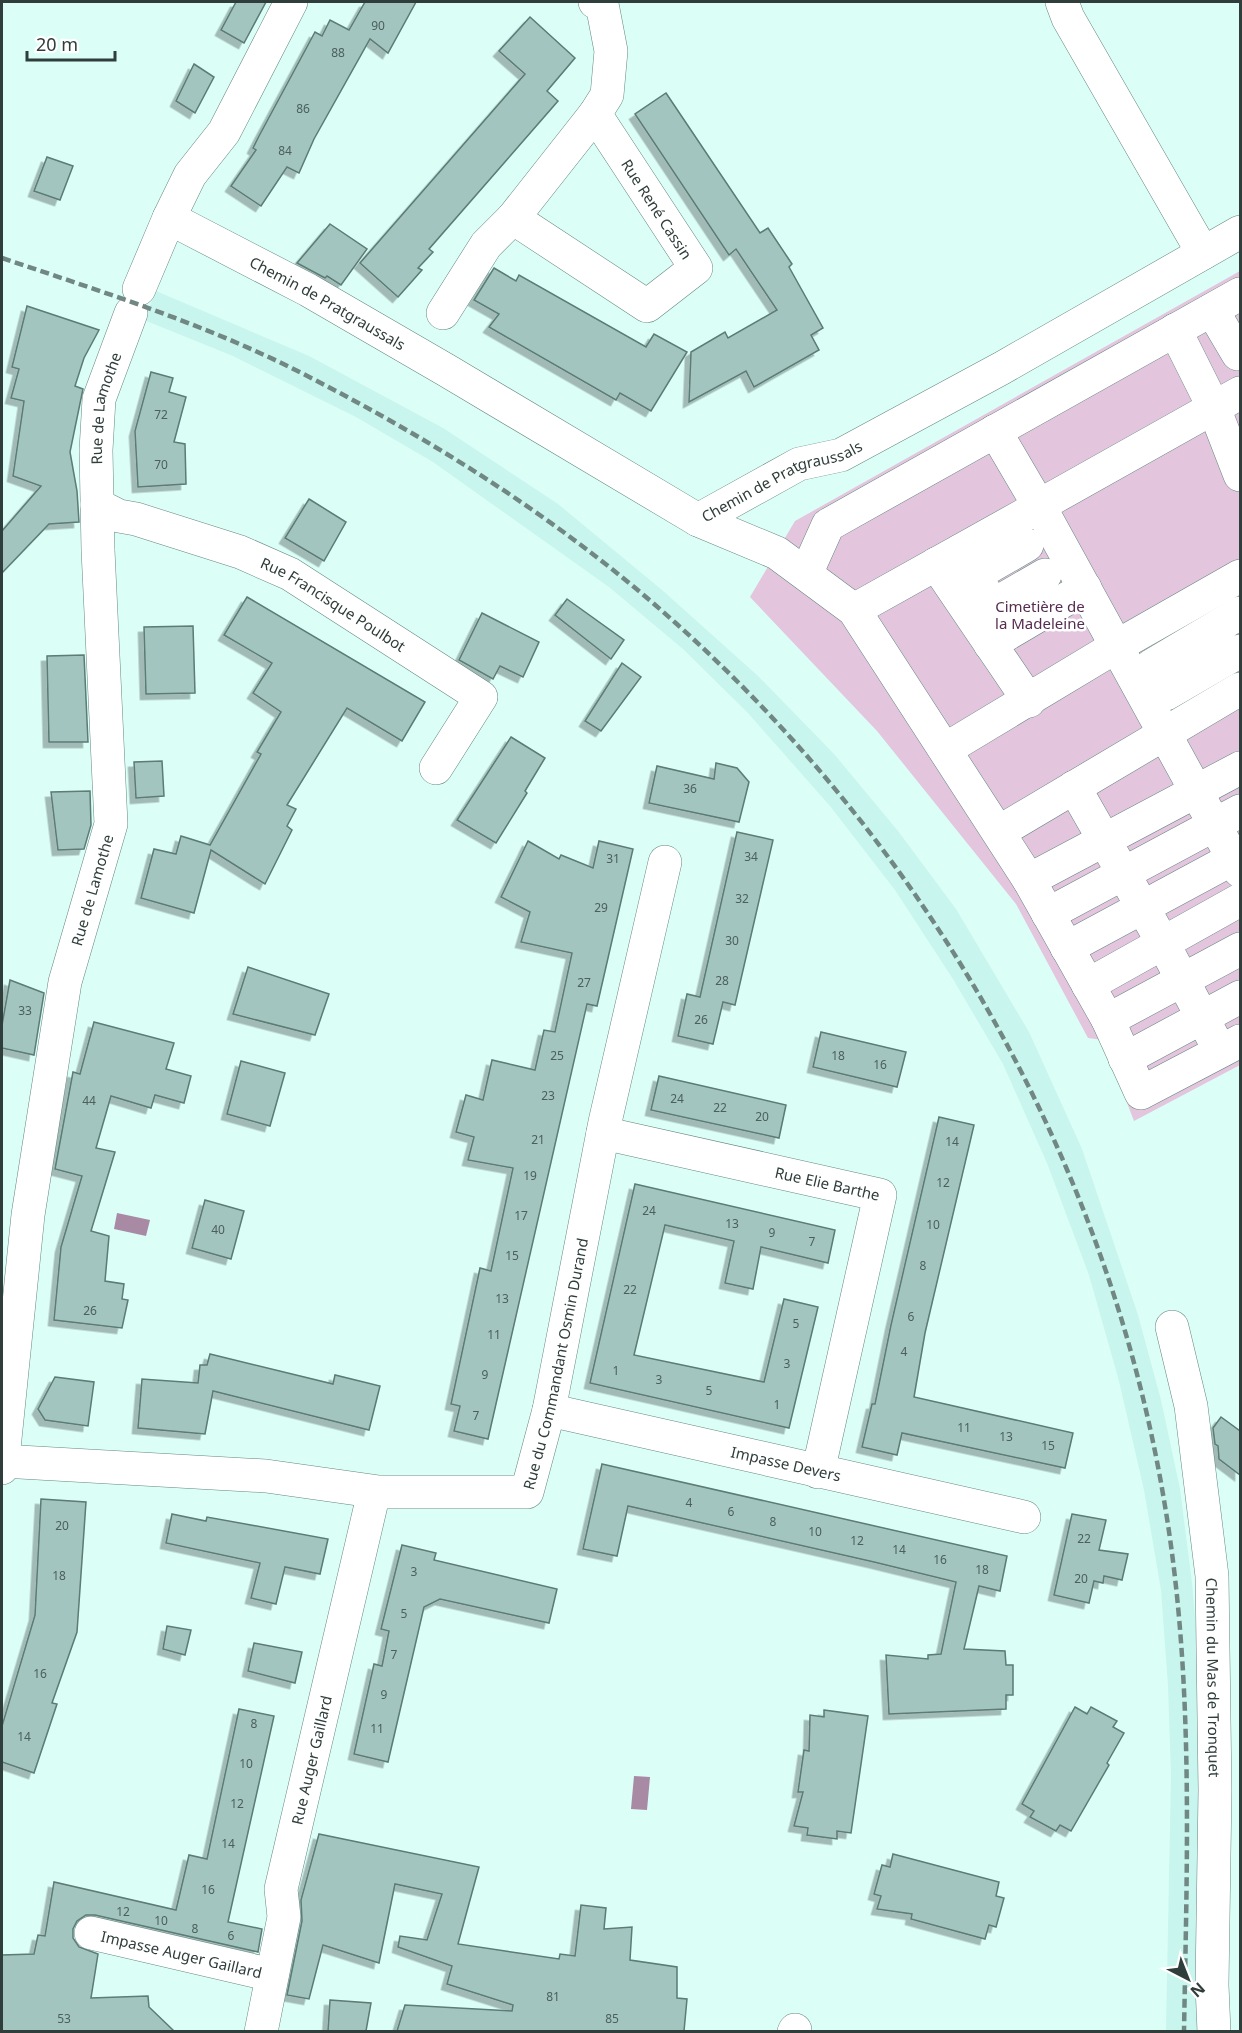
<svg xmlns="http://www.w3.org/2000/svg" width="1242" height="2033" font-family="'Noto Sans',sans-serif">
<defs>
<filter id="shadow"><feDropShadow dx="-5.5" dy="5.5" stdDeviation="0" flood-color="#0004"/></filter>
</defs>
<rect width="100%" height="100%" fill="#dbfef7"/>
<path fill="#c8f5ed" d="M156,291L309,356L443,428L558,504L662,590L758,676L834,754L898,831L956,909L1029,1032L1082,1149L1138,1315L1161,1400L1180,1489L1192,1583L1200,1676L1199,2031H1166L1171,1775L1168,1685L1161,1590L1144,1490L1119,1381L1089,1275L1047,1163L1003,1064L953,979L895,890L830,806L748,713L683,649L609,587L433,462L356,417L233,356L144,320Z"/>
<path fill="#e3c5de" d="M1240,271V1065L1134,1121L1103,1040L1088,1038L1016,904L877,731L750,597L795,521Z"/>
<g fill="#a98aa4">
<path d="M117,1213L150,1220L146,1236L114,1229Z"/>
<path d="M634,1776L650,1777L647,1810L631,1809Z"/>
</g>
<g fill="#a3c5bf" stroke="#5b7b75" stroke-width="1.5" filter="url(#shadow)">
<path d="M236,2H266L244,43L221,30Z"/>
<path d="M365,2H416L388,53L370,39L314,139L299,173L287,167L261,206L231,186L256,150L253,148L259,136L315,32L322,36L330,20L349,30Z"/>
<path d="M530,17L575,58L547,91L558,101L429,249L433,252L418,268L422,270L398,297L360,263L525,74L499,51Z"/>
<path d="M194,64L214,77L195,113L176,101Z"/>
<path d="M666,93L760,233L768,228L792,264L789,267L823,328L811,335L819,350L754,387L746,371L689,402L691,352L725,332L728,338L777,310L736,249L729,255L635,114Z"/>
<path d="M47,157L73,166L60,200L34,191Z"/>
<path d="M330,224L367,249L341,285L327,276L325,278L297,263Z"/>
<path d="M494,268L516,281L519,275L646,347L654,334L687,352L651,411L620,393L616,400L489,327L499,314L474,300Z"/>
<path d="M27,306L99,330L84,358L75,386L83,389L70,452L77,491L79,522L49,524L2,573V531L41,486L13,476L24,401L11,398L19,369L12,367Z"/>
<path d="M151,372L173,378L169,392L186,397L174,442L185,444L186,484L138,487L135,431Z"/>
<path d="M309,499L346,522L324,561L285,538Z"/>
<path d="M247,597L425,702L402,741L347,708L287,805L296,809L287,826L292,830L265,884L211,850L194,913L141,898L154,849L176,854L181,836L210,845L261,754L257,752L281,712L253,693L272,663L224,635Z"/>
<path d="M567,599L624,640L611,659L555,615Z"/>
<path d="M482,613L539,642L523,677L500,666L493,679L459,660Z"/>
<path d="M193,626L195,693L146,694L144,627Z"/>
<path d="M84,655L88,742H49L47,656Z"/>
<path d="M622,663L641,677L601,731L585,721Z"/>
<path d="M511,737L545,758L525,791L527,793L496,843L457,820Z"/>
<path d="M162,761L164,796L136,798L134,762Z"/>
<path d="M716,763L737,768L749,782L739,822L649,803L657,766L714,779Z"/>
<path d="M90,791L91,825L84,849L58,850L51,792Z"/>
<path d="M737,832L773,840L735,1005L723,1002L713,1044L678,1036L687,994L700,997Z"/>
<path d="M528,841L559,859L561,855L593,868L599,841L633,849L597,1006L587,1004L488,1439L454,1431L460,1406L451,1404L480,1268L491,1271L513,1168L468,1160L474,1137L456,1132L466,1095L483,1100L492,1060L535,1070L544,1030L555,1032L572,953L521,942L530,912L501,897Z"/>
<path d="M248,967L329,994L315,1035L233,1014Z"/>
<path d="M10,980L44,993L34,1055L2,1048V1025Z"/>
<path d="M94,1022L174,1043L166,1069L191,1076L184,1103L155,1095L151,1108L111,1096L96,1148L115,1152L91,1231L109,1236L105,1281L124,1284L122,1299L128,1300L122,1328L54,1320L61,1247L82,1176L55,1169L73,1072L80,1074Z"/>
<path d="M821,1032L906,1052L897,1087L813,1067Z"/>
<path d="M241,1061L285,1073L270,1126L227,1114Z"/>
<path d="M659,1076L786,1105L779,1138L651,1110Z"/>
<path d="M939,1117L974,1125L925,1333L914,1397L1073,1433L1065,1468L902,1433L897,1455L862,1447L872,1404H875L891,1325Z"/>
<path d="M635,1184L835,1230L828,1263L761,1247L753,1289L725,1283L734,1241L665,1225L634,1355L764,1382L784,1299L818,1307L789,1428L590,1383Z"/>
<path d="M205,1200L244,1211L231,1259L192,1248Z"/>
<path d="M210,1354L333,1384L335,1375L380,1386L369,1430L213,1391L205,1434L138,1428L142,1379L198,1383L200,1365H207Z"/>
<path d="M55,1377L94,1382L88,1426L45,1420L38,1409Z"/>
<path d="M1221,1417L1240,1431V1475L1219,1459L1218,1446L1215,1444L1213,1428Z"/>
<path d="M602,1464L1007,1556L1000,1591L979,1586L964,1649L1005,1651L1006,1665H1013V1695H1006V1709L889,1714L886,1655L928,1659V1655L941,1654L956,1582L874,1562L628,1506L617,1556L583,1549Z"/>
<path d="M41,1499L86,1502L77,1632L52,1703L57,1704L34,1773L2,1762V1726L35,1615Z"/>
<path d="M172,1514L206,1521L207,1517L328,1539L320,1574L285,1567L276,1604L251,1598L260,1563L166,1543Z"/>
<path d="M1072,1514L1106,1520L1099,1550L1128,1554L1122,1580L1104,1576L1103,1583L1094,1581L1089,1603L1054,1595Z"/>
<path d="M402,1545L436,1553L434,1560L557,1589L549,1623L440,1599L424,1607L388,1762L354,1754L374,1664L382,1666L389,1631L381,1629Z"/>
<path d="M167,1626L191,1630L185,1655L163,1649Z"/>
<path d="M254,1643L302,1652L295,1683L248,1671Z"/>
<path d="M1075,1707L1087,1714L1091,1707L1117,1721L1113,1727L1124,1733L1107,1763L1109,1765L1071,1831L1060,1825L1056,1831L1030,1817L1034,1811L1022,1804Z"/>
<path d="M239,1709L274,1716L228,1922L262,1929L258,1952L95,1915H86L77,1921L73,1929V1938L79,1947L98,1954L91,1998L148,1996L149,2007L174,2031H2V1955L34,1954L38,1935L45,1936L54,1882L176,1910L189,1855L207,1859Z"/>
<path d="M824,1710L868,1716L851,1833L837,1831V1839L807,1835L808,1828L794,1826L803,1792H798L804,1750L809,1751L810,1715L824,1717Z"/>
<path d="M319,1834L479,1867L458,1944L559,1959L560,1954L575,1956L581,1905L606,1908L604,1929L632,1927L630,1960L677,1967V1998L687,1999L684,2031H397L405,2005L512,2011L513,2005L447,1984L452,1966L398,1947L400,1936L427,1940L442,1894L395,1884L379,1963L323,1945L309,1999L287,1995L302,1921L301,1900Z"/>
<path d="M893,1854L999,1882L996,1896L1004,1898L996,1927L989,1925L985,1939L911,1919L912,1914L877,1909L881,1896L874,1894L882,1865L890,1867Z"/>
<path d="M330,2000L371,2003L366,2031H328Z"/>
</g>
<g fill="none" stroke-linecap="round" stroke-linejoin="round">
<g stroke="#678781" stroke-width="34">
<g id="minor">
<path d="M1062,2L1068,18L1203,253"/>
<path id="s1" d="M169,218L308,290L446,370L698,520L777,553L854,610L1029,880L1108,1020L1141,1093L1240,1041"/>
<path d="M513,218L647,306L696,268L595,114"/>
<path d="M139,289L169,218L190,175L224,132L291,2"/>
<path d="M1212,310L1238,354"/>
<path d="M443,313L486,245L513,218L595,114L607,95L611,51L602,4L595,2"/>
<path d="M1175,330L1214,408L1240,475"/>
<path d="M995,431L1032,494"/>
<path d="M1051,499L1240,393"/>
<path id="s2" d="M97,505L119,516L136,519L240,552L290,574L481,697L436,768"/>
<path d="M1046,518L1240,871"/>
<path id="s3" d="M698,520L799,464L841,455L1002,368L1240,232"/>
<path d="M960,551L993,605L1045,575"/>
<path d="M936,564L1029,701"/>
<path d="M806,574L828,525L1240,294"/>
<path d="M975,575L1027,545"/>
<path d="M854,610L1026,514"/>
<path d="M1240,613L1151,666L1166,694L1240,651"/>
<path d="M990,644L1085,588"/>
<path d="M946,749L1117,646L1240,576"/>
<path d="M1074,787L1163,943L1220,1051"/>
<path d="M999,832L1240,689"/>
<path d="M1029,880L1240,768"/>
<path d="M1048,914L1240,811"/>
<path d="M1067,948L1234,858"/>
<path d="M1088,985L1240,900"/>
<path d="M1108,1020L1240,949"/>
<path d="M1125,1059L1240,997"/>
<path id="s4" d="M603,1133L880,1195L818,1472"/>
<path id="s5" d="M1172,1327L1191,1406L1212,1576L1215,1790L1212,1985L1214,2032"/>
<path id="s6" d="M549,1410L1024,1517"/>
<path id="s7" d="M2,1461L266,1476L379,1492H527L549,1410L605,1122L665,862"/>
<path id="s8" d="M2,1468L28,1215L65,982L111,824L98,550L96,450L99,399L131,313"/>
<path id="s9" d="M91,1933L272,1975"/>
<path id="s10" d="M261,2032L284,1917L281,1889L374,1492"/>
<path d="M794,2032L795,2030"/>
</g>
</g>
<use href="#minor" stroke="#fff" stroke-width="33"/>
<path stroke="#718783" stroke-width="4.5" stroke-dasharray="9 4.5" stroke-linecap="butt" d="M2,258C109,294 217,328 317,381C431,440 541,509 640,592C914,823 1107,1151 1165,1506C1194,1680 1187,1856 1184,2032"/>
</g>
<g text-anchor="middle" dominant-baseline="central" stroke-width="5" stroke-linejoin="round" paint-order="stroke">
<g font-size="12" fill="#4c5f5c">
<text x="378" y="25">90</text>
<text x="338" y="52">88</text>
<text x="303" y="108">86</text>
<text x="285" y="150">84</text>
<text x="161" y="414">72</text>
<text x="161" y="464">70</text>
<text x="690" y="788">36</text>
<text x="751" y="856">34</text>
<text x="613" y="858">31</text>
<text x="742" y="898">32</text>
<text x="601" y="907">29</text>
<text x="732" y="940">30</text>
<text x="722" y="980">28</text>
<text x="584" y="982">27</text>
<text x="25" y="1010">33</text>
<text x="701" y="1019">26</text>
<text x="557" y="1055">25</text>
<text x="838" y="1055">18</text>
<text x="880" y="1064">16</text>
<text x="548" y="1095">23</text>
<text x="677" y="1098">24</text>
<text x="89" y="1100">44</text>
<text x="720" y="1107">22</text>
<text x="762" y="1116">20</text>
<text x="538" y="1139">21</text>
<text x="952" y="1141">14</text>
<text x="530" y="1175">19</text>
<text x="943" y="1182">12</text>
<text x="649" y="1210">24</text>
<text x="521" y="1215">17</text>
<text x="732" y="1223">13</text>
<text x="933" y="1224">10</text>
<text x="218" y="1229">40</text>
<text x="772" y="1232">9</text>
<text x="812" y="1241">7</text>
<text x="512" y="1255">15</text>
<text x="923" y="1265">8</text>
<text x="630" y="1289">22</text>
<text x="502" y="1298">13</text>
<text x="90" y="1310">26</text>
<text x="911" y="1316">6</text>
<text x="796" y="1323">5</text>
<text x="494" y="1334">11</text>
<text x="904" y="1351">4</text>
<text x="787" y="1363">3</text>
<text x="616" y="1370">1</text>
<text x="485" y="1374">9</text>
<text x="659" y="1379">3</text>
<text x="709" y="1390">5</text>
<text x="777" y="1404">1</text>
<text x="476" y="1415">7</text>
<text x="964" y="1427">11</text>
<text x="1006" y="1436">13</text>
<text x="1048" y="1445">15</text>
<text x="689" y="1502">4</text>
<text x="731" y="1511">6</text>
<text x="773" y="1521">8</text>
<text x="62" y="1525">20</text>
<text x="815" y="1531">10</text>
<text x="1084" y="1538">22</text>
<text x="857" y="1540">12</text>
<text x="899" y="1549">14</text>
<text x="940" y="1559">16</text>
<text x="982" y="1569">18</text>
<text x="414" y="1571">3</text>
<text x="59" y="1575">18</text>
<text x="1081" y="1578">20</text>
<text x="404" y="1613">5</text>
<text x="394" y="1654">7</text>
<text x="40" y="1673">16</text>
<text x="384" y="1694">9</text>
<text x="254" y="1723">8</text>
<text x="377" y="1728">11</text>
<text x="24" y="1736">14</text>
<text x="246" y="1763">10</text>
<text x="237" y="1803">12</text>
<text x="228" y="1843">14</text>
<text x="208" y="1889">16</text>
<text x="123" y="1911">12</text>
<text x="161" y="1920">10</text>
<text x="195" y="1928">8</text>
<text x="231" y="1935">6</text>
<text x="553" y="1996">81</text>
<text x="64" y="2018">53</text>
<text x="612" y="2018">85</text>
</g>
<g font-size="15" fill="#2f3d3b" stroke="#fff">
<text transform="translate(657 209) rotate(57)">Rue René Cassin</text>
<text stroke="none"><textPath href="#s1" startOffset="180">Chemin de Pratgraussals</textPath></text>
<text stroke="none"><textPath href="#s8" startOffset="1072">Rue de Lamothe</textPath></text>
<text stroke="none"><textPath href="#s3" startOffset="93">Chemin de Pratgraussals</textPath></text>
<text stroke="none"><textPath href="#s2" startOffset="258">Rue Francisque Poulbot</textPath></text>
<text stroke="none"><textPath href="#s8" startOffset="586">Rue de Lamothe</textPath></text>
<text stroke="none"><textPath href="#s4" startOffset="230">Rue Elie Barthe</textPath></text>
<text stroke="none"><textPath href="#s7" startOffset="658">Rue du Commandant Osmin Durand</textPath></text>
<text stroke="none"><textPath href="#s6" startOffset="243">Impasse Devers</textPath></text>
<text stroke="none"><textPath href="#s5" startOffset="354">Chemin du Mas de Tronquet</textPath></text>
<text stroke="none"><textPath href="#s10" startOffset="278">Rue Auger Gaillard</textPath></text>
<text stroke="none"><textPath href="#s9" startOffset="93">Impasse Auger Gaillard</textPath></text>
</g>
<g font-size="15" fill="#562c50" stroke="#fff">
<text x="1040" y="606">Cimetière de<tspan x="1040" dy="17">la Madeleine</tspan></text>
</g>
</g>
<rect width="1242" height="2033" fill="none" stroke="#2f3d3b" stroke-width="6"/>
<g transform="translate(1188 1979) rotate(138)" stroke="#ffffff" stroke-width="4.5" paint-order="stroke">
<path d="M0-4.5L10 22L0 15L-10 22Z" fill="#2f3d3b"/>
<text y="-9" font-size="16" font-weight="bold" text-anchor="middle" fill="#2f3d3b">N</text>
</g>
<path d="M27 51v9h88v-9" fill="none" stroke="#2f3d3b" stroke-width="3"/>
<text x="36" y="51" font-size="18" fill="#2f3d3b" stroke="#ffffff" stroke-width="4.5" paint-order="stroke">20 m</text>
</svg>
